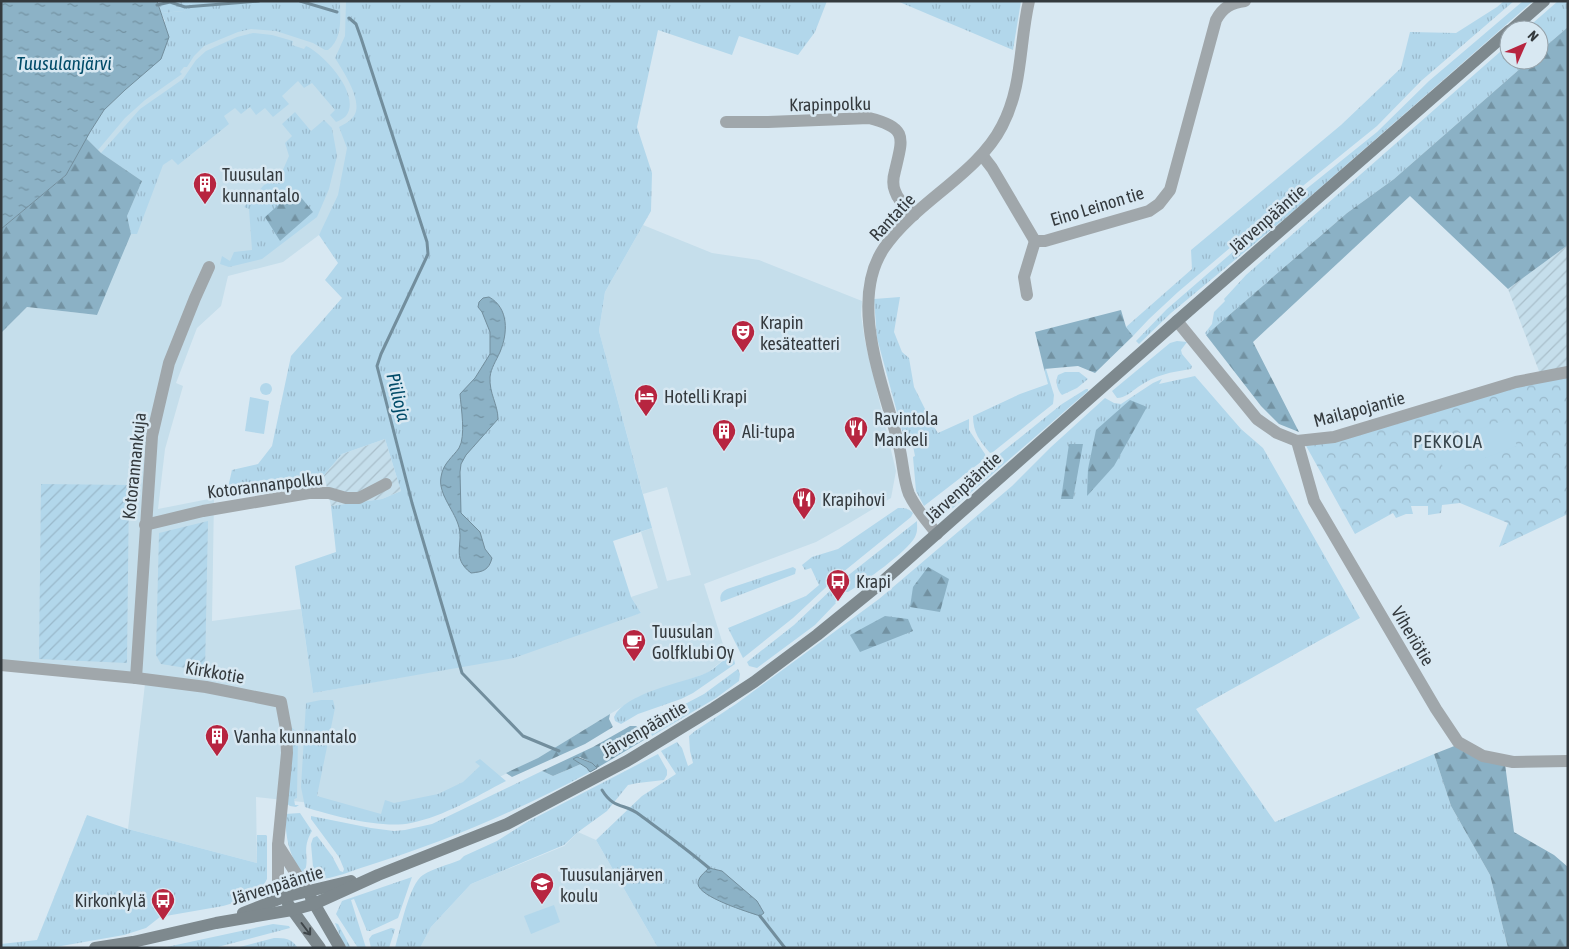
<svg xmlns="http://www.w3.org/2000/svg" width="1569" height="949" font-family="'Asap Condensed',sans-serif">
<defs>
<pattern id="industrial-furrows" width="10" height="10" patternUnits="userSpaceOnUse" patternTransform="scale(1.25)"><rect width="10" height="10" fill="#c5deeb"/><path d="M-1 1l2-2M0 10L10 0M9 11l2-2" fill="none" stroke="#aabfcb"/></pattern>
<pattern id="grass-tufts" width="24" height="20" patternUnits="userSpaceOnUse" patternTransform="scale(1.25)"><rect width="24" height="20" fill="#b2d7eb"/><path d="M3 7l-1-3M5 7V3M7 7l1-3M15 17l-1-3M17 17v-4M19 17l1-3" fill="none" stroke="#9ab9cb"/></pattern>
<pattern id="forest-firs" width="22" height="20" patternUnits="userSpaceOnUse" patternTransform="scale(1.25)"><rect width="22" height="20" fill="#8bb1c5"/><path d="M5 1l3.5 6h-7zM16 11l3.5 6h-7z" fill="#7291a1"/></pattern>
<pattern id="wetland-marsh" width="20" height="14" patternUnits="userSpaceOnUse" patternTransform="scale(1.25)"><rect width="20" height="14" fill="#b2d7eb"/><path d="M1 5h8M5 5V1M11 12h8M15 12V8" fill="none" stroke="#9ab9cb"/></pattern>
<pattern id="park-crowns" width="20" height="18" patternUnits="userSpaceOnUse" patternTransform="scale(1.25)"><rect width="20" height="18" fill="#b2d7eb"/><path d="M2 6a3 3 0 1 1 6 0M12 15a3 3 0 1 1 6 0" fill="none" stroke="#9ab9cb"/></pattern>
<pattern id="garden-furrows" width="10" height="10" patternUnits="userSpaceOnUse" patternTransform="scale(1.25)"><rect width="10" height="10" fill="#b2d7eb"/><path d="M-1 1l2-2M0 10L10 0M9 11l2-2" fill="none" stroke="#9ab9cb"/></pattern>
<pattern id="water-ripples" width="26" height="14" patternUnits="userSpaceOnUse" patternTransform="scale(1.25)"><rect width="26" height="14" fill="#8cb2c6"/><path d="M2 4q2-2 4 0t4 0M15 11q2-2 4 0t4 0" fill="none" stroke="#7392a2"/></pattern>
</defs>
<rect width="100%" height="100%" fill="#d8e8f2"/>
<g fill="#c5deeb">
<path d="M157,1H352L377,47L343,196L319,235L283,262L228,276L221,306L197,328L176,383L183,386L165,449L158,509L214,498L212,621L301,609L313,693L452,668L641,613L631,597L658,588L641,532L652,528L667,581L691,575L667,487L643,494L599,331L605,292L643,225L712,253L759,260L862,301L861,315L865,341L896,471L891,498L848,524L816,542L704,584L727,657L707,673L638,697L538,758L422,815L376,820L311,803L256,797L257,863L128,829L145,684L1,669V333L27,307L97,315L66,175L165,21Z"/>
<path d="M578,832L596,840L658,948H420L431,927L471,884L564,846Z"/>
</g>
<g fill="url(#industrial-furrows)">
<path d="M1568,245V375L1542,379L1508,289Z"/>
<path d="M385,439L401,491L382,499L331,506L324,475L342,454Z"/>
</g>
<g fill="url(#grass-tufts)">
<path d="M191,1H340C340,19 343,38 328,50H325L313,43L276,31L251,29L238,32L204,46L194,56L187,67H184L180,72L182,74L145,100L125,118L98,150L86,138L104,110L125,90L165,21L161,13L184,11Z"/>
<path d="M346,1H827L815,32L798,55L739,36L732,55L658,30L637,127L652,173L651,211L605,292L599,331L652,528L613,541L631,597L641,613L514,658L313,693L295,566L336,552L331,506L382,499L401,491L385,439L342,454L324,475L226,496L232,470L258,464L272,446L291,356L342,298L325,280L338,263L319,235L338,195L347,148L339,127C345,124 352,120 355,114C362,99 343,71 335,58L345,36Z"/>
<path d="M897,1H1021L1013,50Z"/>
<path d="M1504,1H1514L1421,81L1377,126L1304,185L1178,292L1149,319L1133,336L1126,327L1192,269L1191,250L1341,125L1401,68L1410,32L1456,33L1497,7Z"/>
<path d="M1523,1H1533L1289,215L1171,313L1139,344L1136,341L1167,309L1295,198L1377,132L1429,81Z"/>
<path d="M1558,1H1568V27L1539,52V30H1525Z"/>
<path d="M253,33L272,35L293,41L292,45L304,49L306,46C323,53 362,95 346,116C344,118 339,121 336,122L330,115L335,110L312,83L304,88L298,81L282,96L289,104L273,117L265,108L256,115L250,107L241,114L235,108L224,116L229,124L178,165L172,159L163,165L137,234H131L127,216L142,181L101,153L140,109L183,79L196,60L206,51L237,37Z"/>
<path d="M1509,44V60H1530L1394,179L1347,213L1206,335L1205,333L1212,324L1214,312L1225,301L1224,299L1246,275Z"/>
<path d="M295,112L311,131L324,120L332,128L337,156L329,189L317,217L262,259L229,267L220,264L222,256L230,261L234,252L252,250L249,209L244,207L264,185L274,181L282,172L289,156L285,143L292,136L282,124Z"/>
<path d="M900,297L894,332L902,352L909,358L914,387L934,427L938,433L969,419V430L985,454L986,458L924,506L916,491L913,457L915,456L913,446H910L904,438L877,338L874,299Z"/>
<path d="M1177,341L1187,342L1181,350L1182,354L1192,366L1191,369C1171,372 1155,375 1138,387C1131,392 1125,398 1117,398L1112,391L1170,343Z"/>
<path d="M1044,369H1046L1054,395L1053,404L993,452L990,453C980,441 973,433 973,416L1020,394L1048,384Z"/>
<path d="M1065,372H1079L1088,379L1077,388L1062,395C1057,390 1055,381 1058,375Z"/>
<path d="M1195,376L1241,429L1263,448L1360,618L1196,709L1275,822L1434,754L1451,806L1490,875L1508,948H658L596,840L642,796L676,774L661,751L677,742L682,748L688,766L693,763L690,751L689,736L695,731L736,704L879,599L1012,486L1051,447L1105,398L1114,403L1121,404L1153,383L1162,379L1159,384Z"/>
<path d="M1086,389H1088V391L953,508C944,514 939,515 929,511L1037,424L1062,404Z"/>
<path d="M898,508C904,508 908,508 913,513L911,517L837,577L793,618L743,658L728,628L806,596L819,585L811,568L805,570L802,565L812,557L838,549Z"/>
<path d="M917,521C917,527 918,531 915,537C907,552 864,582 848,592H846L840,584L841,581Z"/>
<path d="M793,567L796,569L795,574L721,602C719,596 721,592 727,589Z"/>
<path d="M834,587L836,588L842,597L835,602L836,603L815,625L757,668L749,666L747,662L794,625Z"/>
<path d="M727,657L734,659L735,664L693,693L681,699L638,714L621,724L615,721L614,717C624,693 683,683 706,673C713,670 721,662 727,657Z"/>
<path d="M738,669L740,674L739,681L716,698L652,736L647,723L649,717L687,703L704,694Z"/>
<path d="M321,700H333L335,708L317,796L381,814L385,800L394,803L438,794L463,782L480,766L475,762L480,759L506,781C475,797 445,816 411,823C383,829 332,816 305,807L301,787L306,703Z"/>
<path d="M291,727L297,732L298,738L297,798L294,799L295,805H299L296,807L290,806L286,803Z"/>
<path d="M658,754L667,770V775L664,780L638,783L628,785L607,811L578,832L564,845L471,884L431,927L420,948H395C400,931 409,884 423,875C434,868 448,865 460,860L464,856L497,841L527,822Z"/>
<path d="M581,764L588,768L590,772C519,810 445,842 367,866C350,871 326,883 308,878L313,867L311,844L313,838L317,836L332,856L340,871L343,872L344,869L339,857L311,819V816L371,828L394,831L405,830L432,824L542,771L553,776Z"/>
<path d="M300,813L312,831C301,849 310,857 305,871L301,872C288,852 286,838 285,814Z"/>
<path d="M87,815L128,829L257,863V835H266L267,836V879L259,894L251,898L223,906L160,917L146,928L124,935L50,948H1V944L37,940Z"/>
<path d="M412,877L398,918L370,931H367L354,899L351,900L366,948H358L336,914L342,901Z"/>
<path d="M335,923L338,924L351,948H347L341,939Z"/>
<path d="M273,924L289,926L290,928L214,948H162Z"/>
<path d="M391,928L395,929L389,948H371L369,939L372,935Z"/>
<path d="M274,938C285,938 291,938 298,948H236Z"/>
</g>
<g fill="url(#forest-firs)">
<path d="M1568,27V245L1508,289L1410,196L1253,342L1299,432L1279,424L1261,406L1206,335L1347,213L1394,179L1530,60H1539V52Z"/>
<path d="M86,138L101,153L142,181L127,216L131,234L97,315L27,307L1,333V229L66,175Z"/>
<path d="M295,190L313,212L280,241L265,217Z"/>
<path d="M1121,310L1126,327L1133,336L1095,373L1078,366L1044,369L1035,332Z"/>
<path d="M1130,400L1147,407L1114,466L1087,496L1088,469L1096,430Z"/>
<path d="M1069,444H1083L1073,499H1061Z"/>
<path d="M928,567L949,579L940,612L910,607L913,587Z"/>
<path d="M885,616L908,619L913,631L860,652L850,635Z"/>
<path d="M610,714L609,719L613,727L585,744L512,777L506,773L538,758Z"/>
<path d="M630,726H636L649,737L597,768L592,763L580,757L574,759L581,764L553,776L542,771L593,747Z"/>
<path d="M1457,745L1505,764L1514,832L1554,855L1568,867V948H1508L1490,875L1451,806L1434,754Z"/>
</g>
<path fill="url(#wetland-marsh)" d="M157,1H191L184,11L161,13Z"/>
<path fill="url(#park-crowns)" d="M1568,375V514L1499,547L1508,523L1460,503L1442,505L1441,513L1428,515V506H1411L1413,514H1406L1396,518L1393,513L1355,534L1305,444L1542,379Z"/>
<g fill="url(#garden-furrows)">
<path d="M41,484L129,485L127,663L39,659Z"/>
<path d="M208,521L205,671L161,664L156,655L159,533Z"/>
</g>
<g fill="#b2d7eb">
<circle cx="266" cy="389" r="6"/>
<path d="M250,397L269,401L264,434L245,431Z"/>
<path d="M1507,419L1517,446L1445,473L1435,446Z"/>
<path d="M554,905L560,922L531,934L524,916Z"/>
</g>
<g fill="url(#water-ripples)" stroke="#728e9d">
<path d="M1,1H157L169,37L161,59L125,90L104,110L90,132L66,175L1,229Z"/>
<path d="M489,297C509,308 508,333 500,352C496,361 491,368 490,377C489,393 498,405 498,419L466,455L461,464L460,472L461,513L480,532L485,549L492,558C489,570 483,572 471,573C450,557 465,544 458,524C453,509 438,493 441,477C443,463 453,457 459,448C466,436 461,408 460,394L475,378L490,354V332L482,312L478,307L479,302L483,298Z"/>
<path d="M577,757L592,763L597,768L590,772L587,768L573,759Z"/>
<path d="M709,868L722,871L757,901L764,913L760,916C748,912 699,897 698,884C698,877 704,873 709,868Z"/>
</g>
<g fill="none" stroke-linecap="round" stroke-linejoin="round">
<g stroke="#728e9d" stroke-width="3">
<path d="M300,1L337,12"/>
<path d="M157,5L170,2L185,7L259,1"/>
<path d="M349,18L356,24L361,38L427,242L428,254L381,354L377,366L412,503L462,673L523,736L559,751"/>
<path d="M602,790C614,810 625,803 640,815C663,832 687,849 709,868"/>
<path d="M760,916L785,948"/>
</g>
<g stroke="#a0a7ab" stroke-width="12">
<path d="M726,122H768L869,118C908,128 903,137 895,171C893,178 892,184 895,191C898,201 907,208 914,215"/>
<path d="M982,155L992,168L1035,241H1045L1149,211L1159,204L1170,190L1216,20C1223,7 1231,3 1245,1"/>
<path d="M1027,295L1024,277L1035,241"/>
<path d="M1177,321L1257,419L1277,433L1297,441L1334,437L1516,382L1568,372"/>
<path d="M1297,441L1314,501L1436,709L1458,742L1483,756L1513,762L1568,761"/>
<path d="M145,525L203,511L309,493H329L346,498H359L386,484"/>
<path d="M1,665L136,678L206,687L281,702L286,729L287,753L278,845V881L284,897"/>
<path d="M136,678L152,436L169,363L195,298L209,267"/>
<path d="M278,845L307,891"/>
</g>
<path stroke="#a0a7ab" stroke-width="12" d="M937,534C927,521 916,509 909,494C903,479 903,461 899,446C885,388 847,303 884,248C915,202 977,175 1002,126C1023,86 1019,44 1029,1"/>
<g stroke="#7e898e" stroke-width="12">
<path d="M1511,30L1544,1"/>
<path d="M311,898L340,948"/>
<path d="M288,904L320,948"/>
<path d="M243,913L284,897L351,881"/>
<path d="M95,948L133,942L216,923L292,910L314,904L378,875L507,824L627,761L714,708L754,682L817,635L881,583L1177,321L1509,31"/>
</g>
</g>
<defs><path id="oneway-shaft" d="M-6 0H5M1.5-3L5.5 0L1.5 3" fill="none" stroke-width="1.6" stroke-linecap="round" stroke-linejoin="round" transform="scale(1.25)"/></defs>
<use stroke="#3f464a" href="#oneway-shaft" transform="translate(306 929) rotate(53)"/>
<defs>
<g id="building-pin" transform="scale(1.25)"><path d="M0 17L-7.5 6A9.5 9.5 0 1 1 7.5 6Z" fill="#b72540" stroke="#d8e8f2"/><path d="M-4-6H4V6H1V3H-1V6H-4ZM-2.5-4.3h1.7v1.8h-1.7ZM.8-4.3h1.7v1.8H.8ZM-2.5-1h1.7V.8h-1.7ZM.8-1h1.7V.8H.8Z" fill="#fff"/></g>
<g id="theatre-pin" transform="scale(1.25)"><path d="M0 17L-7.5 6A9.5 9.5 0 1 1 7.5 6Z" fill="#b72540" stroke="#d8e8f2"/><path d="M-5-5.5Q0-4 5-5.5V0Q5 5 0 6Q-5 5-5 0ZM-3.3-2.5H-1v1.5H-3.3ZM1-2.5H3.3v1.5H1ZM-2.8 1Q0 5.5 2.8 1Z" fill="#fff"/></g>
<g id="hotel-pin" transform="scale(1.25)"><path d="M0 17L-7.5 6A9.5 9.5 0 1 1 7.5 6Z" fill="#b72540" stroke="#d8e8f2"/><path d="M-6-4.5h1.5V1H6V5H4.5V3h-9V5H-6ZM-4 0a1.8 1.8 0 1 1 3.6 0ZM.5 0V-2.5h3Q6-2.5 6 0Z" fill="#fff"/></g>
<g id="restaurant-pin" transform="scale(1.25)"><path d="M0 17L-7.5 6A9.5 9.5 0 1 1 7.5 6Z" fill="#b72540" stroke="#d8e8f2"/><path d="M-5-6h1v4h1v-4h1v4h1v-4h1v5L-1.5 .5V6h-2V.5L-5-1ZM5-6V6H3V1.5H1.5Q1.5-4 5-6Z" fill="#fff"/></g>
<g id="bus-pin" transform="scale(1.25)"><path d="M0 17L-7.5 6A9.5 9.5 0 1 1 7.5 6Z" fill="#b72540" stroke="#d8e8f2"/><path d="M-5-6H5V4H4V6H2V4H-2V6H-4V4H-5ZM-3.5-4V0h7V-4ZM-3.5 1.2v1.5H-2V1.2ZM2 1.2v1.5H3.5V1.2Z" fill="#fff"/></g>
<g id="cafe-pin" transform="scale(1.25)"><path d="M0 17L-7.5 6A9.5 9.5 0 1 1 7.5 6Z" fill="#b72540" stroke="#d8e8f2"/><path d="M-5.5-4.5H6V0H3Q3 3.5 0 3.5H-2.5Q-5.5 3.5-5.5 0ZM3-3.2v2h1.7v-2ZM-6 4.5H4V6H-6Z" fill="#fff"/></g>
<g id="school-pin" transform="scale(1.25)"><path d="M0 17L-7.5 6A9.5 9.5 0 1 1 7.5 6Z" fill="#b72540" stroke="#d8e8f2"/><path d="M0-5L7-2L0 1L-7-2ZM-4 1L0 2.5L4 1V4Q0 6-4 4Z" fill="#fff"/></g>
</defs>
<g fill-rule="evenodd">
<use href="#building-pin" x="205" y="184"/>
<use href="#theatre-pin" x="743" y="332"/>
<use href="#hotel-pin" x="646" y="396"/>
<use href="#restaurant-pin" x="856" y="428"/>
<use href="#building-pin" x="724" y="431"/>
<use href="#restaurant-pin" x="804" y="499"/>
<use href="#bus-pin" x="838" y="581"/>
<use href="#cafe-pin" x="634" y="641"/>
<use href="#building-pin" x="217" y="736"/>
<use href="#school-pin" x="542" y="884"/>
<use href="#bus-pin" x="163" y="900"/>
</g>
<g text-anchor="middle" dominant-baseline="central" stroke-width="5" stroke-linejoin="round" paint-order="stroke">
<g font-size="18" fill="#343a3e" stroke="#d8e8f2">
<text transform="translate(830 104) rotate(-1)">Krapinpolku</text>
<text transform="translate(1097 206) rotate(-17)">Eino Leinon tie</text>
<text transform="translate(892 217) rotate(-47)">Rantatie</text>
<text transform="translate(1267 219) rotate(-41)">Järvenpääntie</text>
<text transform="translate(1359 409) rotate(-15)">Mailapojantie</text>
<text transform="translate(134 466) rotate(-84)">Kotorannankuja</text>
<text transform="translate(265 485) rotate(-7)">Kotorannanpolku</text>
<text transform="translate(963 487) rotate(-42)">Järvenpääntie</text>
<text transform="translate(1413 636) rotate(59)">Viheriötie</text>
<text transform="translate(215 672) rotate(10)">Kirkkotie</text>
<text transform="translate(644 729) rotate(-30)">Järvenpääntie</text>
<text transform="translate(277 885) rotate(-17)">Järvenpääntie</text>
</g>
<g font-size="18" fill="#343a3e" stroke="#d8e8f2" text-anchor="start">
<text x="222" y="174">Tuusulan<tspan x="222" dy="21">kunnantalo</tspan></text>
<text x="760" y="322">Krapin<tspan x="760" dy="21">kesäteatteri</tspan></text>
<text x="664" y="396">Hotelli Krapi</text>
<text x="874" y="418">Ravintola<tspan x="874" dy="21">Mankeli</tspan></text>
<text x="742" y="431">Ali-tupa</text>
<text x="822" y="499">Krapihovi</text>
<text x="856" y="581">Krapi</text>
<text x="652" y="631">Tuusulan<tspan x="652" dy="21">Golfklubi Oy</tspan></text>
<text x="234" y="736">Vanha kunnantalo</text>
<text x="560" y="874">Tuusulanjärven<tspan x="560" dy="21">koulu</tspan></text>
<text x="146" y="900" text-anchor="end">Kirkonkylä</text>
</g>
<g font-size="19" font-style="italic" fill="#004b68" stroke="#d8e8f2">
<text x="64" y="63">Tuusulanjärvi</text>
<text transform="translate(399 397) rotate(76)">Piilioja</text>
</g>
<g font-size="19" letter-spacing="1" fill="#36444b" stroke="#d8e8f2">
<text x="1448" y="441">PEKKOLA</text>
</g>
</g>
<rect width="1569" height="949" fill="none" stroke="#343a3e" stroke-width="5"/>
<g transform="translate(1524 45) rotate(45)"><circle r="24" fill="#d8e8f2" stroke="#96a2aa"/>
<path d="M0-4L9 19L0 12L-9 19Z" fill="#b72540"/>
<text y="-8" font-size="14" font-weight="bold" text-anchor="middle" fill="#343a3e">N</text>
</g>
</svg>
